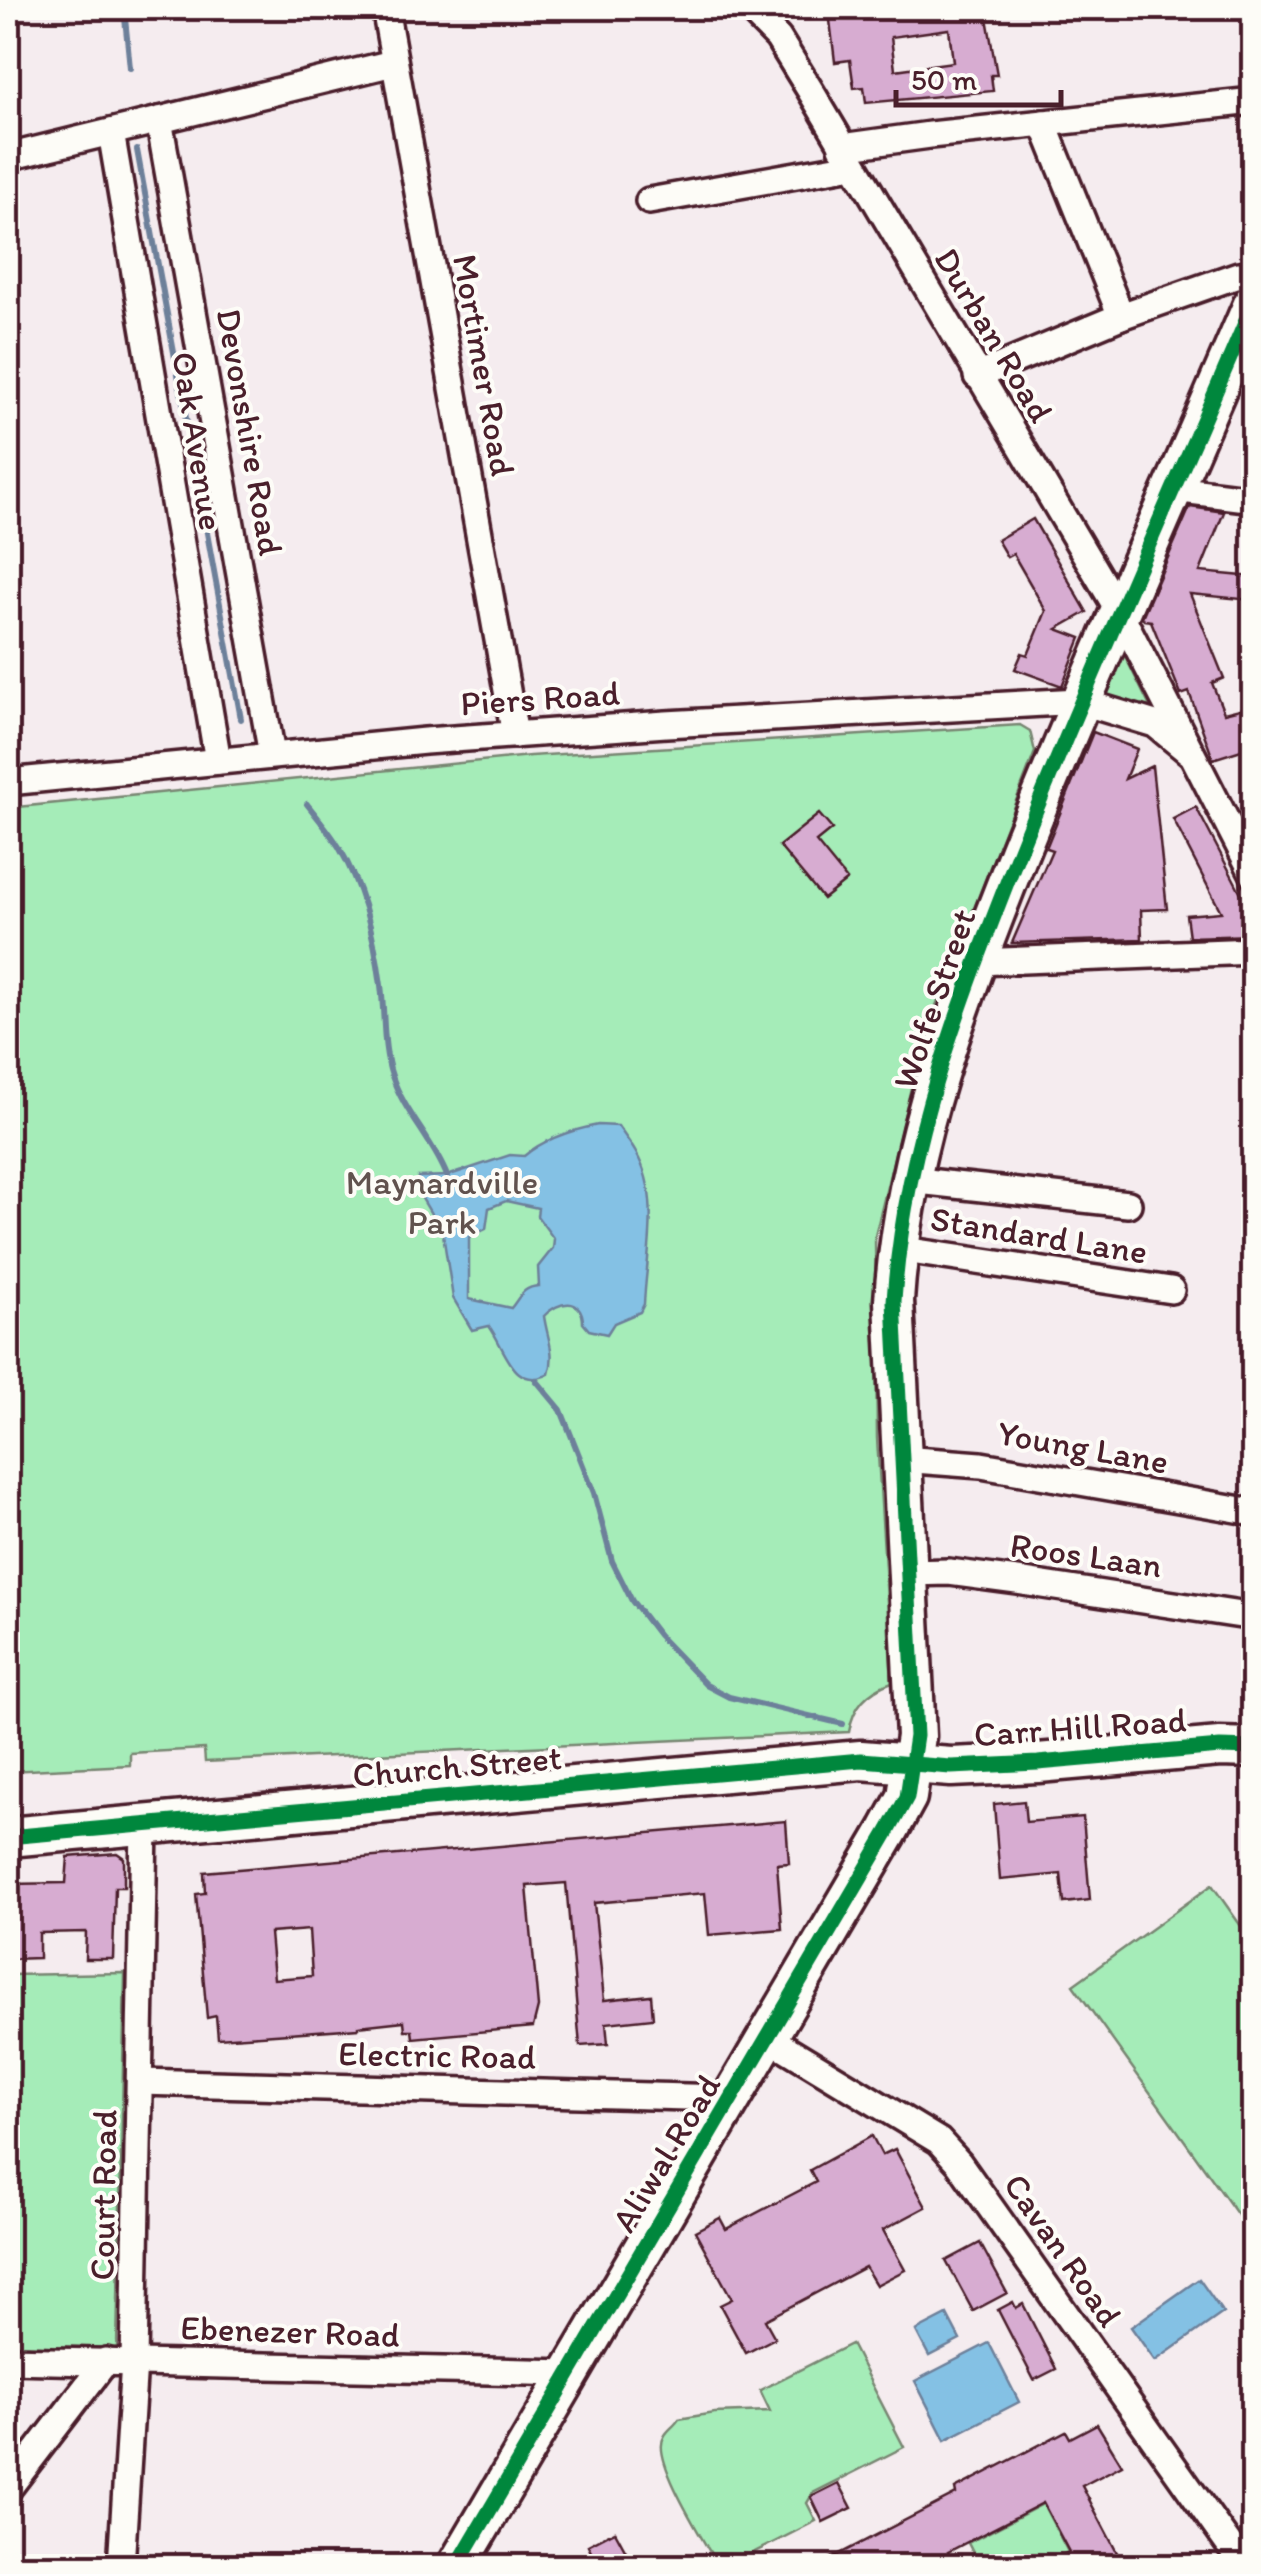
<svg xmlns="http://www.w3.org/2000/svg" width="1261" height="2574" font-family="Itim,sans-serif">
<rect width="100%" height="100%" fill="#f5ecef"/>
<filter id="ink" filterUnits="userSpaceOnUse"><feTurbulence type="fractalNoise" baseFrequency=".01" numOctaves="2"/><feDisplacementMap in="SourceGraphic" scale="20" xChannelSelector="R" yChannelSelector="G"/><feConvolveMatrix kernelMatrix="1 2 1 2 8 2 1 2 1" color-interpolation-filters="sRGB"/></filter>
<g filter="url(#ink)">
<g fill="#a5ecb8" stroke="#788672" stroke-width="2.5">
<path d="M1122,650L1155,717L1098,694Z"/>
<path d="M1020,725L1030,731L1035,752L923,1039L875,1236L877,1438L892,1682C867,1691 853,1706 849,1732L205,1762L204,1749L130,1753V1765L8,1771V808L530,756Z"/>
<path d="M1212,1885L1253,1943V2236L1073,1985Z"/>
<path d="M125,1973L117,2348L8,2345V1975Z"/>
<path d="M851,2344L904,2447L813,2493L807,2503L816,2521L727,2566H718C706,2544 650,2458 664,2437C667,2430 675,2426 679,2419L714,2413L770,2411L760,2390Z"/>
<path d="M1043,2504L1068,2552L1055,2559L1057,2564L1051,2566H980L968,2543Z"/>
</g>
<g fill="#84c1e4" stroke="#6d809a" stroke-width="2.5" fill-rule="evenodd">
<path d="M598,1125L618,1126C624,1135 631,1144 636,1153C662,1198 646,1256 644,1304L640,1312L614,1323L607,1334L589,1330L583,1323C583,1296 558,1301 544,1316C547,1338 556,1352 549,1374C513,1392 506,1349 489,1326L472,1330L453,1298L443,1234L417,1190L418,1177L447,1176L510,1155L524,1156C544,1139 572,1130 598,1125ZM506,1201L538,1208L537,1216L554,1239L553,1248L538,1267L539,1286C522,1287 520,1297 511,1308L469,1299V1237L486,1229L489,1208Z"/>
<path d="M1199,2279L1223,2313L1155,2361L1131,2327Z"/>
<path d="M947,2315L960,2340L929,2356L916,2331Z"/>
<path d="M989,2343L1019,2402L945,2440L915,2381Z"/>
</g>
<g fill="none" stroke-linecap="round" stroke-linejoin="round">
<g stroke="#6d809a" stroke-width="6">
<path d="M124,8L130,68"/>
<path d="M137,150L241,719"/>
<path d="M307,804C318,818 330,832 339,847C363,888 375,939 381,985C385,1016 382,1047 392,1076C404,1112 434,1142 447,1176"/>
<path d="M536,1380L561,1410L594,1493L612,1561L632,1601L658,1635L706,1685L729,1697L843,1724"/>
</g>
</g>
<g fill="#d7acd1" stroke="#4a1f2b" stroke-width="2.5" fill-rule="evenodd">
<path d="M862,8H973L974,14L986,12L997,75H991L993,91L866,103L864,87L854,88L850,60L835,62L829,12ZM949,29L953,62L895,70L891,37Z"/>
<path d="M1190,507L1224,512L1200,572L1253,577L1251,600L1190,594L1224,678L1212,683L1224,713L1248,707L1254,723V746L1213,759L1189,692L1181,695L1151,621L1144,620L1142,617Z"/>
<path d="M1033,519L1087,612L1057,629L1081,638L1062,686L1015,669L1022,653L1028,655L1046,611L1013,554L1007,557L997,540Z"/>
<path d="M1093,732L1137,749L1125,779L1152,766L1167,909L1141,910L1142,939L1012,943L1052,850L1046,848Z"/>
<path d="M1196,807L1254,918V935L1189,937L1186,915L1221,912L1173,819Z"/>
<path d="M819,814L832,829L816,842L847,880L823,899L779,846Z"/>
<path d="M1024,1801L1026,1822L1083,1817L1090,1900L1064,1903L1061,1874L1000,1880L994,1804Z"/>
<path d="M786,1821L789,1863L777,1864L782,1929L709,1935L705,1893L594,1903L604,2000L651,1995L653,2018L606,2023L608,2044L580,2046L566,1883L527,1886L538,2007L533,2027L413,2038L412,2030H405L404,2021L358,2026V2028L218,2038L216,2016L207,2018L196,1894L205,1893L204,1872ZM309,1930L312,1976L274,1979L270,1933Z"/>
<path d="M117,1853L124,1858V1887H115L113,1959H85L86,1932L39,1933V1958L10,1959L8,1884L66,1883L68,1857Z"/>
<path d="M872,2136L882,2155L895,2149L926,2207L883,2230L905,2270L876,2285L865,2267L765,2320L775,2338L746,2353L720,2305L732,2299L695,2231L720,2218L726,2229L816,2182L810,2170Z"/>
<path d="M980,2243L1007,2293L973,2311L946,2261Z"/>
<path d="M1013,2302L1016,2308L1023,2304L1056,2369L1034,2380L998,2310Z"/>
<path d="M1097,2424L1122,2465L1082,2486L1124,2566H1041L1069,2552L1043,2503L948,2552L951,2558L935,2566H816L956,2494L955,2489L1066,2431L1070,2438Z"/>
<path d="M839,2483L852,2508L823,2522L811,2497Z"/>
<path d="M615,2531L634,2566H561L591,2551L588,2545Z"/>
</g>
<g fill="none" stroke-linecap="round" stroke-linejoin="round">
<g stroke="#4a1f2b" stroke-width="32">
<g id="street">
<path d="M385,8L515,735"/>
<path d="M748,8L778,38L810,90L1120,613L1254,875"/>
<path d="M159,120L272,755"/>
<path d="M1043,123L1121,316"/>
<path d="M111,132L218,761"/>
<path d="M842,147L930,135L1254,101"/>
<path d="M8,157L393,63"/>
<path d="M649,201L853,165"/>
<path d="M977,376L1121,316L1238,275L1254,277"/>
<path d="M1174,489L1254,499"/>
<path d="M8,782L425,741L666,724L1079,701L1155,724L1189,752"/>
<path d="M976,962L1254,951"/>
<path d="M909,1180L1128,1204"/>
<path d="M897,1249L1171,1290"/>
<path d="M901,1459L981,1465L1254,1512"/>
<path d="M907,1573L949,1572L1017,1581L1254,1617"/>
<path d="M769,2038L939,2141L959,2163L1232,2549L1240,2566"/>
<path d="M140,2082L724,2098L732,2101"/>
<path d="M8,2360L570,2373"/>
<path d="M8,2489L106,2361"/>
<path d="M121,2566L134,2362L144,1826"/>
</g>
</g>
<g stroke="#4a1f2b" stroke-width="45">
<g id="secondary">
<path d="M8,1837L861,1760L951,1767L1038,1763L1220,1747L1254,1748"/>
<path d="M457,2566L889,1830L907,1797L916,1736L894,1301C904,1143 962,997 1019,852C1093,667 1176,486 1254,302"/>
</g>
</g>
<use href="#street" stroke="#fdfcf7" stroke-width="25"/>
<use href="#secondary" stroke="#fdfcf7" stroke-width="38"/>
<g stroke="#fdfcf7" stroke-width="21">
<g id="cycleway">
<path d="M8,1837L861,1760L951,1767L1038,1763L1220,1747L1254,1748"/>
<path d="M457,2566L889,1830L907,1797L916,1736L894,1301C904,1143 962,997 1019,852C1093,667 1176,486 1254,302"/>
</g>
</g>
<use href="#cycleway" stroke="#00873e" stroke-width="15"/>
</g>
</g>
<g text-anchor="middle" dominant-baseline="central" stroke-width="8" stroke-linejoin="round" paint-order="stroke">
<g font-size="35" fill="#4a1f2b" stroke="#fdfcf7">
<text transform="translate(994 335) rotate(59)">Durban Road</text>
<text transform="translate(484 365) rotate(80)">Mortimer Road</text>
<text transform="translate(250 432) rotate(80)">Devonshire Road</text>
<text transform="translate(198 441) rotate(81)">Oak Avenue</text>
<text transform="translate(540 698) rotate(-4)">Piers Road</text>
<text transform="translate(934 999) rotate(-71)">Wolfe Street</text>
<text transform="translate(1039 1235) rotate(9)">Standard Lane</text>
<text transform="translate(1083 1447) rotate(10)">Young Lane</text>
<text transform="translate(1086 1555) rotate(8)">Roos Laan</text>
<text transform="translate(1080 1727) rotate(-4)">Carr Hill Road</text>
<text transform="translate(457 1766) rotate(-5)">Church Street</text>
<text transform="translate(437 2055) rotate(1)">Electric Road</text>
<text transform="translate(666 2153) rotate(-59)">Aliwal Road</text>
<text transform="translate(103 2195) rotate(-89)">Court Road</text>
<text transform="translate(1063 2250) rotate(55)">Cavan Road</text>
<text transform="translate(290 2331) rotate(2)">Ebenezer Road</text>
</g>
<g font-size="35" fill="#61524e" stroke="#fdfcf7">
<text x="442" y="1182">Maynardville<tspan x="442" dy="40">Park</tspan></text>
</g>
</g>
<rect width="1261" height="2574" fill="none" stroke="#fdfcf7" stroke-width="40"/>
<rect x="20" y="20" width="1221" height="2534" fill="none" stroke="#4a1f2b" stroke-width="4" filter="url(#ink)"/>
<path d="M896 90v15h165v-15" fill="none" stroke="#4a1f2b" stroke-width="5"/>
<text x="911" y="90" font-size="30" fill="#4a1f2b" stroke="#fdfcf7" stroke-width="8" paint-order="stroke">50 m</text>
</svg>
